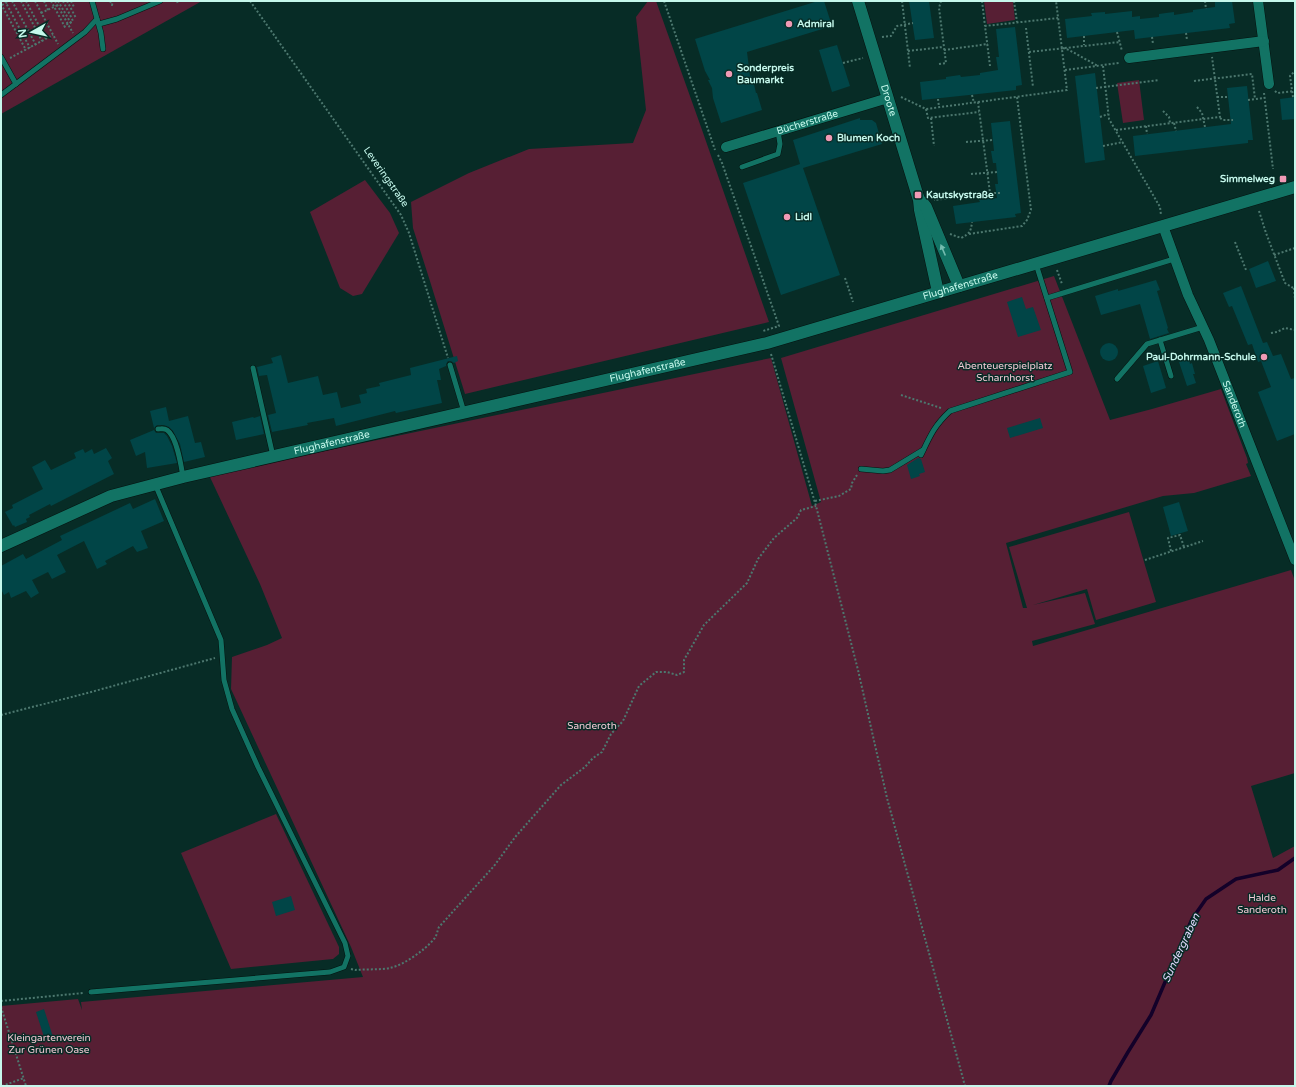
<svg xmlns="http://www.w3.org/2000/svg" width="1296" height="1087" font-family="'Varela Round',sans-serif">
<rect width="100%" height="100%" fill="#072c26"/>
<g fill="#571f34">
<path d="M1,1H202L1,114Z"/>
<path d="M648,1H656L701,127L769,322L465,394L429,278L413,228L411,202L469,173L529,149L633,143L646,110L636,17Z"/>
<path d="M984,1H1013L1015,20L987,24Z"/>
<path d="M1139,80L1144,120L1123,123L1117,83Z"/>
<path d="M365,180L390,213L399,233L362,294L353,296L340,288L310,212Z"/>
<path d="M1054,276L1110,420L1152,409L1221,389L1247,458L1248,463L1246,464L1251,476L1194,493L1163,496L1006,543L1023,608H1027L1009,547L1129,512L1156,602L1096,620L1087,589L1033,605L1085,593L1095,624L1032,641L1033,646L1291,570L1295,581V773L1251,786L1273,858L1295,846V1086H1V1006L78,999L82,1010L81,1002L363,977L351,947L231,689L232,657L267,645L282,638L260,584L209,475L771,358L812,506L821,502L781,358Z"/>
<path d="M276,814L339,947V954L333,959L231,969L181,853Z"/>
</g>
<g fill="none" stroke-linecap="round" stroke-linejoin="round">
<path stroke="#130129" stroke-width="3.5" d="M1109,1086L1111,1081L1128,1052L1151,1015L1192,919L1206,899L1236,879L1278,870L1295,858"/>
</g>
<g fill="#014547">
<path d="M818,1H824L832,26L747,52L750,76H752L756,93H757L762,110L721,123L713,98L712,88L708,80H710L705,71L695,39Z"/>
<path d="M909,1H929L934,38L915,40Z"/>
<path d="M1215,1H1232L1235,23L1229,24L1230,28L1135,39L1134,30L1067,38L1065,19L1092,16L1091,13L1105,12V14L1132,11V17L1140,16V19L1159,17V14L1166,13L1174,12V15L1193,12V10L1215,7Z"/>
<path d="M1015,27L1022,85L1016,86V90L922,100L920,82L946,79V77L960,75L961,77L980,75V73L998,70L996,57H999L996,29Z"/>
<path d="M837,45L850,86L832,92L819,50Z"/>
<path d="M1095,73L1105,160L1085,163L1075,76Z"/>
<path d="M1247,86L1253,140H1248V143L1135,156L1133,136L1231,124L1227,88Z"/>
<path d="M1295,97V119L1282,120L1280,99Z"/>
<path d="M860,118V120H872L876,123L882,144L803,168L840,275L781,295L743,183L800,164L793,140Z"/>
<path d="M1010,121L1021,213L1015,214L1016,217L956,224L953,206L980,202L979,200L997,198L995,184H998L996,163H993L991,151H994L991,123Z"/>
<path d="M1268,261L1276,281L1256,288L1249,269Z"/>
<path d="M1156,280L1160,290L1157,291L1168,328L1167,329L1169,333L1150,339L1140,304L1101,315L1095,296L1118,289V291Z"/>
<path d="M1241,286L1263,343L1267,342L1273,356L1281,354L1291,379L1295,378V434L1277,441L1258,392L1271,387L1261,361L1258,362L1252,344L1248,345L1232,306L1229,307L1223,293Z"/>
<path d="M1022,297L1026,309L1033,307L1041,330L1018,337L1007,302Z"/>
<circle cx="1109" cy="352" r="9"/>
<path d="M281,355L288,383L318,376L323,395L337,392L341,408L361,403L359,395L367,393L366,389L380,386L379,383L411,375L410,368L457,356L458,361L454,363L451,361H448L446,364V366L439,369L441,380H437L442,403L396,413L395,411L336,426L334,418L307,423L308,425L272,432L268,415L276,413L267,375L259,376L257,367L273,363L271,358Z"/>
<path d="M1189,359L1190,364L1192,363L1195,374H1193L1196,383L1187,386L1179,362Z"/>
<path d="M1158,361L1166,388L1151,393L1143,366Z"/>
<path d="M166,407L169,421L188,416L195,443L201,442L205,457L184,462L180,444L173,431L169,427L164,425H157L154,428L150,411Z"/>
<path d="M260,416L264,434L236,440L232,422L253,417L254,418Z"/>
<path d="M1040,418L1043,428L1010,438L1007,428Z"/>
<path d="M154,430L156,433H164L167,436L172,446L177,463L147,468L145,452L136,456L130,440Z"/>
<path d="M106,448L112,458L108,461L114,474L51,506L50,504L29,515L30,517L26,519L27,522L15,527L14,525L13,526L5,512L13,508L12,505L43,489L32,467L45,460L51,470L76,458L74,453L83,449L85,453L92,449L94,454Z"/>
<path d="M918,458L921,459L925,472L919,474L920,476L911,479L907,465Z"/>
<path d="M155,499L164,521L141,531L148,548L137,552L133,546L105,561L107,564L97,569L84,541L57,555L66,572L52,579L48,572L32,580L39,593L31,598L26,591L11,598L9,592L4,595L1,589V566L23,554L26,559L62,540L60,536L130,503L133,509Z"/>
<path d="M1179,502L1188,531L1171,536L1163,507Z"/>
<path d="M291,896L295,910L276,916L272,902Z"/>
<path d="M44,1009L53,1037L45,1040L36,1012Z"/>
</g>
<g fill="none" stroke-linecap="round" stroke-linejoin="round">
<g stroke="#04120f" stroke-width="6">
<g id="lane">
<path d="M92,1L101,33L103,49"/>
<path d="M99,24L117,19L160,1"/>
<path d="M1,57L16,84"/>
<path d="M1,95L85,32L97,19"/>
<path d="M742,167L778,154L780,144L778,131"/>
<path d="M1047,298L1174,259"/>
<path d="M1160,340L1171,376"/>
<path d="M450,365L464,412"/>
<path d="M253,368L273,456"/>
<path d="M1117,379L1147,344L1203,327"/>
<path d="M158,429C161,429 164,428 167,430C177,437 181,465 183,477"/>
<path d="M921,455C930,436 934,426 950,411L1070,372L1036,264"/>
<path d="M861,469L883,471L890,470L923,450"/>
<path d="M91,992L330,972L344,967L348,956L345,943L258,767L232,709L224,680L221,640L155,484"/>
</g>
</g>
<g stroke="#04120f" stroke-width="11">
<g id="street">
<path d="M1258,1L1269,84"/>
<path d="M1129,58L1264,41"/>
<path id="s1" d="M726,147L888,98"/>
<path id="s2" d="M1163,226L1188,295L1209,340L1295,560"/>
</g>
</g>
<g stroke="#04120f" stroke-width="13">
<g id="secondary">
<path id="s3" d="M858,1L919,200L920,210L938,292"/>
<path d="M922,202L926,207L959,286"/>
<path id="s4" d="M1,546L111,496L183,477L767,343L1295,187"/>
</g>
</g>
<g stroke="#4d786f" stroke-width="2" stroke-dasharray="2 2" stroke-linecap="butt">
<path d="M5,1L30,48"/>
<path d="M12,1L36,45"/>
<path d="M21,1L42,41"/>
<path d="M26,1L46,39"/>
<path d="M35,1L58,44"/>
<path d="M44,1L48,10"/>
<path d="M51,1L66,29"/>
<path d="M55,1L73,33"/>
<path d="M58,1L72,25"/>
<path d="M63,1L73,21L64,26"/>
<path d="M67,1L76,18"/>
<path d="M71,1L74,7"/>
<path d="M110,1L112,5L113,1"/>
<path d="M177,1L178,4"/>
<path d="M250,1L401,215L409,233L448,358"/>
<path d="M664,1L715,150"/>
<path d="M902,1L910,68"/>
<path d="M982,1L985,26"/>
<path d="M1014,1L1017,22"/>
<path d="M1205,1L1206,9"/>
<path d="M1,4L26,50"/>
<path d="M2,5L9,1"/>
<path d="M41,13L58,5"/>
<path d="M1026,28L1033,87"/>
<path d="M1117,32L1122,51"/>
<path d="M1186,33L1187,40"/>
<path d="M1084,36V45"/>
<path d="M882,37L891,36L897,26L913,23"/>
<path d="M1152,37L1153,44"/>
<path d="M1063,48L1069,50L1098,66"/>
<path d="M944,50L988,44"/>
<path d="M908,51L943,47"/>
<path d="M1029,52L1120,42"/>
<path d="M10,58L53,35"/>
<path d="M843,63L863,58"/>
<path d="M939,64L946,63L939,8L941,1"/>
<path d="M990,66L985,26L1058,18"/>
<path d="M1103,66L1109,119L1160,207L1161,215"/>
<path d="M1065,70L1119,63"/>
<path d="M1194,81L1252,74L1255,99"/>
<path d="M1096,88L1159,80"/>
<path d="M1275,91L1277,93L1295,91"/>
<path d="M1264,93L1273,169"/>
<path d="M972,95L974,103"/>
<path d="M901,97L926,109L978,102L990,193L934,200"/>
<path d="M1217,97H1228"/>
<path d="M1293,97L1290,76L1295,71"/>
<path d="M938,99L939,107"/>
<path d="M1248,100L1264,98"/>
<path d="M978,102L1067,90L1056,1"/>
<path d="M1197,107L1202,113L1205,127"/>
<path d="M926,109L928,118L979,112"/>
<path d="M1163,111L1169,117L1170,123"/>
<path d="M1100,117L1108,114"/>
<path d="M931,118L934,146"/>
<path d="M1220,118L1223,120H1233"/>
<path d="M1174,123L1176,131"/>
<path d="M1146,126L1147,134"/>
<path d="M1116,130L1220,117L1212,57"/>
<path d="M966,142L993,140"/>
<path d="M1103,146L1123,142"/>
<path d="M718,155L722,163L779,326L763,331"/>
<path d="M971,174L997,172"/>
<path d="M990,193H1001"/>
<path d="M1259,211L1266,233L1285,283L1295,289"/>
<path d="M950,234L961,238C969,234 971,232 972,222"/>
<path d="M969,234L1022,226L1027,220L1031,210L1017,97"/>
<path d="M1235,242L1246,270"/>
<path d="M1274,255L1295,248"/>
<path d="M1057,270L1062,284"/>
<path d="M845,278L853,302"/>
<path d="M1294,288L1295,299"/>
<path d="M1271,333L1277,332L1285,328L1295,330"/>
<path d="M771,354L816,506L858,670L887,798L965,1086"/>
<path d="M901,395L941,408"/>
<path d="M815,501L839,496L851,489L852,483L857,475"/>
<path d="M1171,551L1168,538L1180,535L1184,547"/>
<path d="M1145,560L1203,541"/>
<path d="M1,715L91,692L215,658"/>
<path d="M351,969L355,970C366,969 379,970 390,968C404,965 425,950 434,939C437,936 437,931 439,927L494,866L516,836L561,785L585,767L593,758L602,752L611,734L623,721L639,686L656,672H667L677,675L684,672V660L704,625L747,583L758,559L774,538L797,518L801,510L816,506"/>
<path d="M1,1001L83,993"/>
<path d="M1,1007L26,1086"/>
<path d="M2,1086L24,1078"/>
</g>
<use href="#lane" stroke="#127364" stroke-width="5"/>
<use href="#street" stroke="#127364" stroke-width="10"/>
<use href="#secondary" stroke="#127364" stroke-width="12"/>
</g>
<defs><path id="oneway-solid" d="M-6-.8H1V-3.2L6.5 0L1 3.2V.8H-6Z"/></defs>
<use fill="#74bcaf" href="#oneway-solid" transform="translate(943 250) rotate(-113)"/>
<g fill="#f09ab6" stroke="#072c26" stroke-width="1.5">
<circle cx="789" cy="24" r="4"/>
<circle cx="729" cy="74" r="4"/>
<circle cx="829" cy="138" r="4"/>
<rect x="1279" y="175" width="8" height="8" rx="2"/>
<rect x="914" y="191" width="8" height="8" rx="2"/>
<circle cx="787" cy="217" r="4"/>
<circle cx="1264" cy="357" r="4"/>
</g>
<g text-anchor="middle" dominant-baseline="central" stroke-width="3" stroke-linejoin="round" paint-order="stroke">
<g font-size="10" font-weight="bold" fill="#c5f8ec" stroke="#072c26" text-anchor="start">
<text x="797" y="24">Admiral</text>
<text x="737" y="68">Sonderpreis<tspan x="737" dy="12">Baumarkt</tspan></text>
<text x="837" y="138">Blumen Koch</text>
<text x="1275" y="179" text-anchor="end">Simmelweg</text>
<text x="926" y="195">Kautskystraße</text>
<text x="795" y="217">Lidl</text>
<text x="1256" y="357" text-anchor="end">Paul-Dohrmann-Schule</text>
</g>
<g font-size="10" fill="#c5f8ec" stroke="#072c26">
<text stroke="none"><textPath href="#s3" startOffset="104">Droote</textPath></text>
<text stroke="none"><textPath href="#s1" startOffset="85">Bücherstraße</textPath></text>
<text transform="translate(386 177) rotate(55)">Leveringstraße</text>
<text stroke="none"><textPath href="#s4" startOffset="996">Flughafenstraße</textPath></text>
<text stroke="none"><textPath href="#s4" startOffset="672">Flughafenstraße</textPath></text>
<text stroke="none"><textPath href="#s2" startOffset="192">Sanderoth</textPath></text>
<text stroke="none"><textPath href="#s4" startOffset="348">Flughafenstraße</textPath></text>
</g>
<g font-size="10" fill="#f4c8d5" stroke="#072c26">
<text x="1005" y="366">Abenteuerspielplatz<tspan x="1005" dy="12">Scharnhorst</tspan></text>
<text x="592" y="726">Sanderoth</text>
<text x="1262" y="898">Halde<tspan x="1262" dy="12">Sanderoth</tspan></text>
<text x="49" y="1038">Kleingartenverein<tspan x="49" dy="12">Zur Grünen Oase</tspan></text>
</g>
<g font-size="11" font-style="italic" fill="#e0d5fa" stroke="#072c26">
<text transform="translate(1181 948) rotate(-65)">Sundergraben</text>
</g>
</g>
<rect width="1296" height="1087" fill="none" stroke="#c5f8ec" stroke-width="4"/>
<g transform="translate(32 32) rotate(262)" stroke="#072c26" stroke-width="3" paint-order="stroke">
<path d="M0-3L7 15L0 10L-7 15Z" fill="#c5f8ec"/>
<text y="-6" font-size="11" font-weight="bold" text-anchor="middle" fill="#c5f8ec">N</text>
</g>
</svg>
